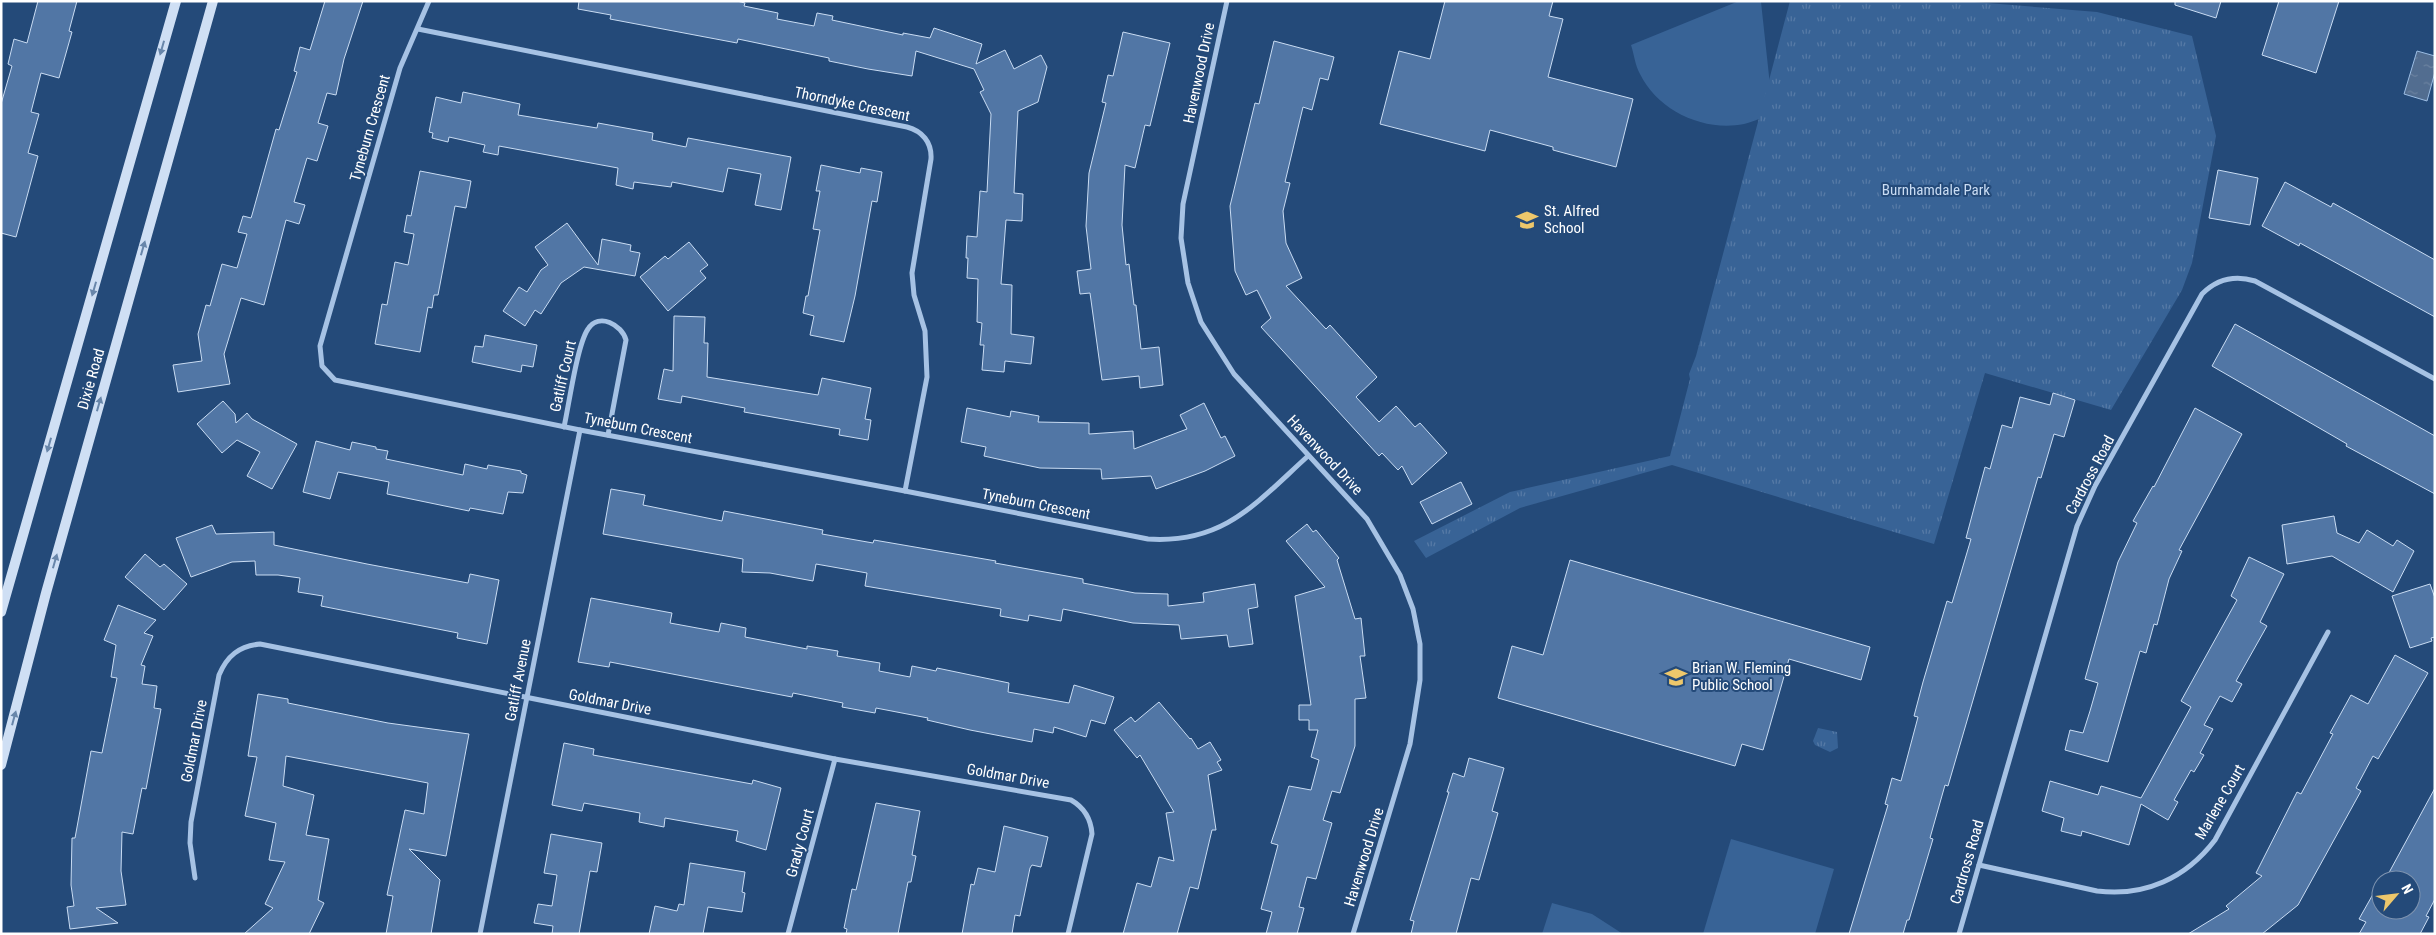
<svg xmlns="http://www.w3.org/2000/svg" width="2436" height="935" font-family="'Roboto Condensed',sans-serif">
<defs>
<pattern id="park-tufts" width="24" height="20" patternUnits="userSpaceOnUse" patternTransform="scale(1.25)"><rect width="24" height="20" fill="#386396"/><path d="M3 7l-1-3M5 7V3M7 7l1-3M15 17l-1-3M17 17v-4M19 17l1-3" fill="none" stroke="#567aa6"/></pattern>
<pattern id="water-ripples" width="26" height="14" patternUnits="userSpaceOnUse" patternTransform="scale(1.25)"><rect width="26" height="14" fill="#526d90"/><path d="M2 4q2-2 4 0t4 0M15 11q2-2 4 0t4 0" fill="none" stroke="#6c83a1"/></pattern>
</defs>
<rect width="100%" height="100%" fill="#244a79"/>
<g fill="#386396">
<path d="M1739,1L1761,2L1773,113C1764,116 1754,122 1744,124C1704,132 1658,111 1640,74C1635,65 1634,54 1631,45Z"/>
<path d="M1731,839L1834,869L1815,934H1703Z"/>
<path d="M1552,903L1592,914L1623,934H1542Z"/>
</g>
<g fill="url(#park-tufts)">
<path d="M1790,1H1962L2097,12L2192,36L2216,136L2192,263L2182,290L2111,410L1985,373L1934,544L1672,465L1520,508L1426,558L1414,541L1510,492L1670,456L1690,379L1689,374L1696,356Z"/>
<path d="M1818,728L1837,732L1838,748L1830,752L1815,745L1813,741Z"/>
</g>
<path fill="url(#water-ripples)" stroke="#9bbde4" d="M2417,51L2435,56V72L2427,101L2404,94Z"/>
<g fill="#5176a5" stroke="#c9dcf3">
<path d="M38,1H77L69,31L72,32L59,78L41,73L31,112L39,114L28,153L38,156L16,237L1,233V104L12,66L8,64L14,39L27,43Z"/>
<path d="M325,1H363L344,59L336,95L327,93L318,123L328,126L317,161L307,158L294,202L305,205L299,224L286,220L264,305L241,298L224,354L230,384L178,392L173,365L202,361L198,334L206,305L210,306L222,264L237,268L247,234L238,232L243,216L251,218L252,215L276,129L279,130L297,72L294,71L300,47L310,50Z"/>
<path d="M579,1H737L745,3L744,6L778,13L777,19L814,26L817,13L833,16L832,20L903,35V33L930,38L934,28L982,44L976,64L1005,50L1014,69L1041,55L1047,67L1038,102L1018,111L1014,193L1023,194L1022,221L1006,220L1001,284L1012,285L1011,334L1034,337L1031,364L1005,361L1004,372L982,370L984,345H980L982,323L977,322L978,279L967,278L968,258H966L967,236L977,237L980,191L987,192L991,114L980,92L984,90L974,69L916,51L912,76L868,69L829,61V58L738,39L737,43L610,19L611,15L578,9Z"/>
<path d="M1445,1H1553L1549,16L1563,19L1548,77L1633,99L1616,167L1553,150V147L1490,130L1485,151L1380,124L1399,51L1430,59Z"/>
<path d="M2175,1H2221L2216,18L2175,5Z"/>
<path d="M2279,1H2339L2316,73L2262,55Z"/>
<path d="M1123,32L1170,43L1150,126L1145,125L1135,168L1125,165L1122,225L1126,265L1129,264L1134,305H1136L1141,349L1159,347L1163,385L1140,388L1139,376L1102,380L1090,293L1080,294L1077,271L1091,269L1086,226L1089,173L1106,103L1102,102L1108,75L1113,76Z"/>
<path d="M1274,41L1334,57L1328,80L1320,78L1312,110L1303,107L1285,182L1290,183L1283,211L1286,243L1302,278L1286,286L1326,329L1330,325L1377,377L1356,397L1379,422L1396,406L1415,427L1420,423L1447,453L1412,485L1402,466L1398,470L1382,453L1379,456L1261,327L1271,318L1257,290L1246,295L1235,271L1230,206L1255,103L1259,104Z"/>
<path d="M463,92L520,104L518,115L597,128L598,123L653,133L652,140L686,147L688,138L791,157L781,210L755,205L761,174L728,168L723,192L672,182L671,187L634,182L633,189L616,185L618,168L499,146L498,155L483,152L485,145L449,137L448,142L432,138L433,133L429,132L436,97L461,103Z"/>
<path d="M821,165L860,173L861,168L882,172L877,202L872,201L855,296L844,342L810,335L814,316L803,313L806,296H808L820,230L813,229L820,191H816Z"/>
<path d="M2218,170L2258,178L2250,225L2209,218Z"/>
<path d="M420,171L471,181L466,208L455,206L438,295H434L432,308L428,307L420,352L375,344L382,304L387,305L395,262L408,265L414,234L404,232L407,215L411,216Z"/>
<path d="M2285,182L2331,207L2333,203L2435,260V317L2300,243L2299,246L2262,226Z"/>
<path d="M567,223L598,265L602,239L631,245L630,251L640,253L635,276L584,267L561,283L541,314L535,310L525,326L503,311L519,287L527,292L541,270L548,265L535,247Z"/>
<path d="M689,242L708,265L700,271L706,278L668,311L640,277L665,256L668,259Z"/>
<path d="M674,316L705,317L704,343H708L707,377L818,395L822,378L871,388L865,419L871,420L868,440L839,435L840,429L744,412L745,408L682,396L681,403L658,399L664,369L673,371Z"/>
<path d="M2235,324L2435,436V494L2346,446L2347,444L2212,366Z"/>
<path d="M485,335L537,345L533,367L522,365L521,372L472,362L475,346L483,347Z"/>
<path d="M2053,393L2075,400L2064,437L2054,434L2041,478L2038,477L1948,786L1945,785L1930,838L1933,839L1909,920H1907L1903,934H1849L1888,805L1885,804L1892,778L1901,781L1918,717L1914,716L1923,682L1947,601L1952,603L1971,539L1966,538L1985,467L1990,469L2002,425L2012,428L2020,397L2050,405Z"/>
<path d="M223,401L235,414L236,423L247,413L252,419L297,444L272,489L247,476L260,452L237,440L222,453L197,424Z"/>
<path d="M1204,403L1221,438L1225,436L1235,456L1205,471L1156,489L1151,476L1102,479L1101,469L1040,468L1002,460L984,456L986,447L961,442L967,408L1010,417L1011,411L1039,416L1038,422L1089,423V434L1133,431L1134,449L1187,429L1180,415Z"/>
<path d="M2195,408L2242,434L2179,550L2182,551L2169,579L2157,625L2154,624L2146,653L2140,651L2108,762L2065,750L2070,730L2083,733L2090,711L2098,683L2085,679L2118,562L2137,523L2133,521L2153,486L2154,487Z"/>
<path d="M316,441L350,450L352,442L376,447V449L388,451L386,459L463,475L465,464L487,469L488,465L521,471V473L527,475L523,493L508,492L503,514L470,508L469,511L387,494L389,482L338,472L330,499L303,492Z"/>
<path d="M1461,482L1472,504L1432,524L1420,502Z"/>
<path d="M611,489L645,495L643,505L722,521L724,511L823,530L822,534L873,543L874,540L996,561L995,563L1083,579V583L1135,593L1168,594V606L1204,602L1203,593L1255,584L1258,607L1248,609L1253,644L1229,647L1227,635L1181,639L1179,625L1133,623L1063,609L1061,621L1029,615L1028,621L1000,616L1001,609L865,586L867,573L816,564L813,581L770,573L742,572L743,559L603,534Z"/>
<path d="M2334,516L2337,533L2359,543L2367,530L2393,546L2397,540L2414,551L2393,592L2332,556L2287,564L2282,525Z"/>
<path d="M1307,524L1313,532L1316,530L1339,558L1337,560L1355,619L1361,618L1365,656H1360L1366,698L1355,699V746L1340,793L1332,791L1323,820L1332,823L1316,879L1307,877L1299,907L1304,908L1297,934H1266L1272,912L1261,909L1278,845L1271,843L1276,828L1289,786L1311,790L1319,760L1311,757L1318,730H1309V720H1299V705H1311L1295,596L1325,587L1286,541Z"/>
<path d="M212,525L216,534L274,532V545L367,564L468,583L470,574L499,580L487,644L457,638L458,633L321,606L323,596L298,592L300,578L278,575H256L255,561L232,562L191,577L176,538Z"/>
<path d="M145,554L160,567L164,564L187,584L164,610L125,577Z"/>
<path d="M2249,557L2284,574L2260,622L2267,626L2236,681L2242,684L2232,702L2220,696L2204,725L2213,729L2200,753L2204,755L2194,772L2191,770L2174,800L2178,802L2168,820L2141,804L2129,845L2082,831L2081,836L2061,831L2064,818L2042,811L2050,781L2098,795L2101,786L2141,798L2191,707L2181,701L2237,600L2231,596Z"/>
<path d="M1570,560L1870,647L1861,680L1789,659L1763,750L1742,744L1735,766L1498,698L1512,646L1543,655Z"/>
<path d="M2430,584L2435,598V637L2431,638L2432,641L2410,648L2392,596Z"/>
<path d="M591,598L672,613L670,623L719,632L721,623L746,628L745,637L807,649V646L838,651L837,656L880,663L879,671L910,677L912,666L936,671L937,668L1009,683L1008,692L1069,703L1074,685L1114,697L1105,724L1091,720L1086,737L1054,727L1053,733L1034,729L1032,742L970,730L927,720L928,718L876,708L875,713L842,707L843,703L793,693L792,697L610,662L609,667L578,662Z"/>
<path d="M118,605L156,620L144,633L153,636L141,665L145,666L142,684L157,686L154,708L161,709L146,789L142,788L133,834L122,832L121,871L126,905L96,908L118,923L70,929L67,907L74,906L71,885L72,838H75L91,751L102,753L117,678L111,677L116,645L104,640Z"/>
<path d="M2395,655L2428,673L2378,759L2373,756L2356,788L2361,791L2298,905L2262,934H2188L2229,909L2226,906L2262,876L2256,873L2297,792L2301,794L2333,734L2330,733L2351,695L2368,704Z"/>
<path d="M258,694L288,699V703L388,723L469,734L446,856L409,849L440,880L431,934H386L393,896L387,895L405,810L424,814L428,783L286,756L283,786L314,795L306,835L329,839L318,900L324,903L309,934H244L273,908L265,904L285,862L269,860L276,823L245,816L257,757L248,756Z"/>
<path d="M1159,702L1190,739L1191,738L1198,749L1210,742L1221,760L1217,762L1222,770L1208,775L1216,830H1212L1198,889L1190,887L1177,934H1123L1137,883L1151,887L1159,857L1174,861L1166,813L1174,812L1140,755L1137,758L1114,730L1131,717L1135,722Z"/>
<path d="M564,743L594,749L593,755L752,784L753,780L781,788L766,850L736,841L738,831L665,818L664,827L639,822L640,813L584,803L582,811L552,805Z"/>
<path d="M1469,758L1504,768L1492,811L1498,813L1479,880L1471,878L1456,934H1411L1414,921L1410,920L1449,792H1447L1453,773L1464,777Z"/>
<path d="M2435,788V899L2426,916L2429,917L2420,934H2359L2366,922L2359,919L2381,880V910H2411V880H2385Z"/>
<path d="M876,803L920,811L912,855L916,856L911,882H908L898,934H846L847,929L844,928L852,889L856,890Z"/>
<path d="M1004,826L1048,837L1041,867L1032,865L1030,868L1020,916L1015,915L1012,934H962L971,884L974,885L978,868L995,872Z"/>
<path d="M551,834L602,843L597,872L590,871L579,934H552L553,926L534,923L538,904L552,906L557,875L544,873Z"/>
<path d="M690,863L745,872L742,892L745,893L742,912L708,907L703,934H649L655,906L677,911L679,904L684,905Z"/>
</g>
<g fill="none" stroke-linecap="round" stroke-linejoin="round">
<g stroke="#a6c2e4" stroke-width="5">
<path d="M429,1L400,68L320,346L322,366L335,380L580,430L905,491L1148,539C1224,544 1256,503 1308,456"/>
<path d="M1227,1L1183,204L1181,238L1188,283L1201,322L1234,374L1367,519L1400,575L1413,609L1420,644V680L1410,744L1353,934"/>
<path d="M418,29L907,127C922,131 932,142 931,159L912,273L914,295L925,331L927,377L905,491"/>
<path d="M564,427C569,405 577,345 588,329C599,312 622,325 626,340L608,435"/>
<path d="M1979,865L2097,891C2145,897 2186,878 2215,840L2328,632"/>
<path d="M195,878L190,843L191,822L219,675C227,656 239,646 260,644L835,759L1071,800C1085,808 1091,819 1092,834L1068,934"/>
<path d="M480,934L580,430"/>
<path d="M788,934L835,759"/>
<path d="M1959,934L2077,526L2095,486L2202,294C2217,279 2235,275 2255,281L2435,379"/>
</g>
<g stroke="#cfdff4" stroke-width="10">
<path d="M1,612L176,1"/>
<path d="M1,765L46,593L213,1"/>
</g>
</g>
<defs><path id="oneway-solid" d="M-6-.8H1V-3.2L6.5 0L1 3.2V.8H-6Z" transform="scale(1.25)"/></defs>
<g fill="#6886aa">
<use href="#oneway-solid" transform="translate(162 48) rotate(106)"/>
<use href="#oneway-solid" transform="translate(143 248) rotate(-74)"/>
<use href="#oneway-solid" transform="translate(94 289) rotate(106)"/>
<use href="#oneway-solid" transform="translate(99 404) rotate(-74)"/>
<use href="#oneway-solid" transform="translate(49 445) rotate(106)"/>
<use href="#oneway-solid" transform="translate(55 561) rotate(-74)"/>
<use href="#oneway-solid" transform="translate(14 718) rotate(-75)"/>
</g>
<defs>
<g id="school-bare" transform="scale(1.725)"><path d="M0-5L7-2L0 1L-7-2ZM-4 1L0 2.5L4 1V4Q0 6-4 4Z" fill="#edc76b" stroke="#244a79" stroke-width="2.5" paint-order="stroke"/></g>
</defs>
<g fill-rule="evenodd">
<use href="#school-bare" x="1527" y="220"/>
<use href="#school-bare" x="1676" y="677"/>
</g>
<g text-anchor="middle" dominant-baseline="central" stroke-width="4" stroke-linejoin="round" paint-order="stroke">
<g font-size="15" fill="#fff" stroke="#244a79">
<text transform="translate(1199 73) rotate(-78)">Havenwood Drive</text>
<text transform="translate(852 104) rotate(12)">Thorndyke Crescent</text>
<text transform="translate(370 128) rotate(-74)">Tyneburn Crescent</text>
<text transform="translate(563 376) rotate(-77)">Gatliff Court</text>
<text transform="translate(91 379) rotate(-74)">Dixie Road</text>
<text transform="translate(638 428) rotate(11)">Tyneburn Crescent</text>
<text transform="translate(1325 455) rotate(47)">Havenwood Drive</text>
<text transform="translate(2090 475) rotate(-62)">Cardross Road</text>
<text transform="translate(1036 504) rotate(11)">Tyneburn Crescent</text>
<text transform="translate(518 680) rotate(-79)">Gatliff Avenue</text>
<text transform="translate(610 702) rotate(11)">Goldmar Drive</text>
<text transform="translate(194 741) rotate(-79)">Goldmar Drive</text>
<text transform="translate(1008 776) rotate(10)">Goldmar Drive</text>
<text transform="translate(2220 802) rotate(-60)">Marlene Court</text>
<text transform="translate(800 843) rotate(-75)">Grady Court</text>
<text transform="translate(1364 857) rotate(-73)">Havenwood Drive</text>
<text transform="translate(1967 862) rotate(-74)">Cardross Road</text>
</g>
<g font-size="15" fill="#c9dcf3" stroke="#244a79">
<text x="1936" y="190">Burnhamdale Park</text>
</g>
<g font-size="15" fill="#fff" stroke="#244a79" text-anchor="start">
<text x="1544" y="211">St. Alfred<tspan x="1544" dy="17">School</tspan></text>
<text x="1692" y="668">Brian W. Fleming<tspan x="1692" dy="17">Public School</tspan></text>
</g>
</g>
<rect width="2436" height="935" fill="none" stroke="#ffffff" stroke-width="5"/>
<g transform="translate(2396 895) rotate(62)"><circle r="24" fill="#244a79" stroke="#7c92af"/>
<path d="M0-4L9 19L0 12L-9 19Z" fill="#edc76b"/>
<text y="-8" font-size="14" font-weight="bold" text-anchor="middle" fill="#ffffff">N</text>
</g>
</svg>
